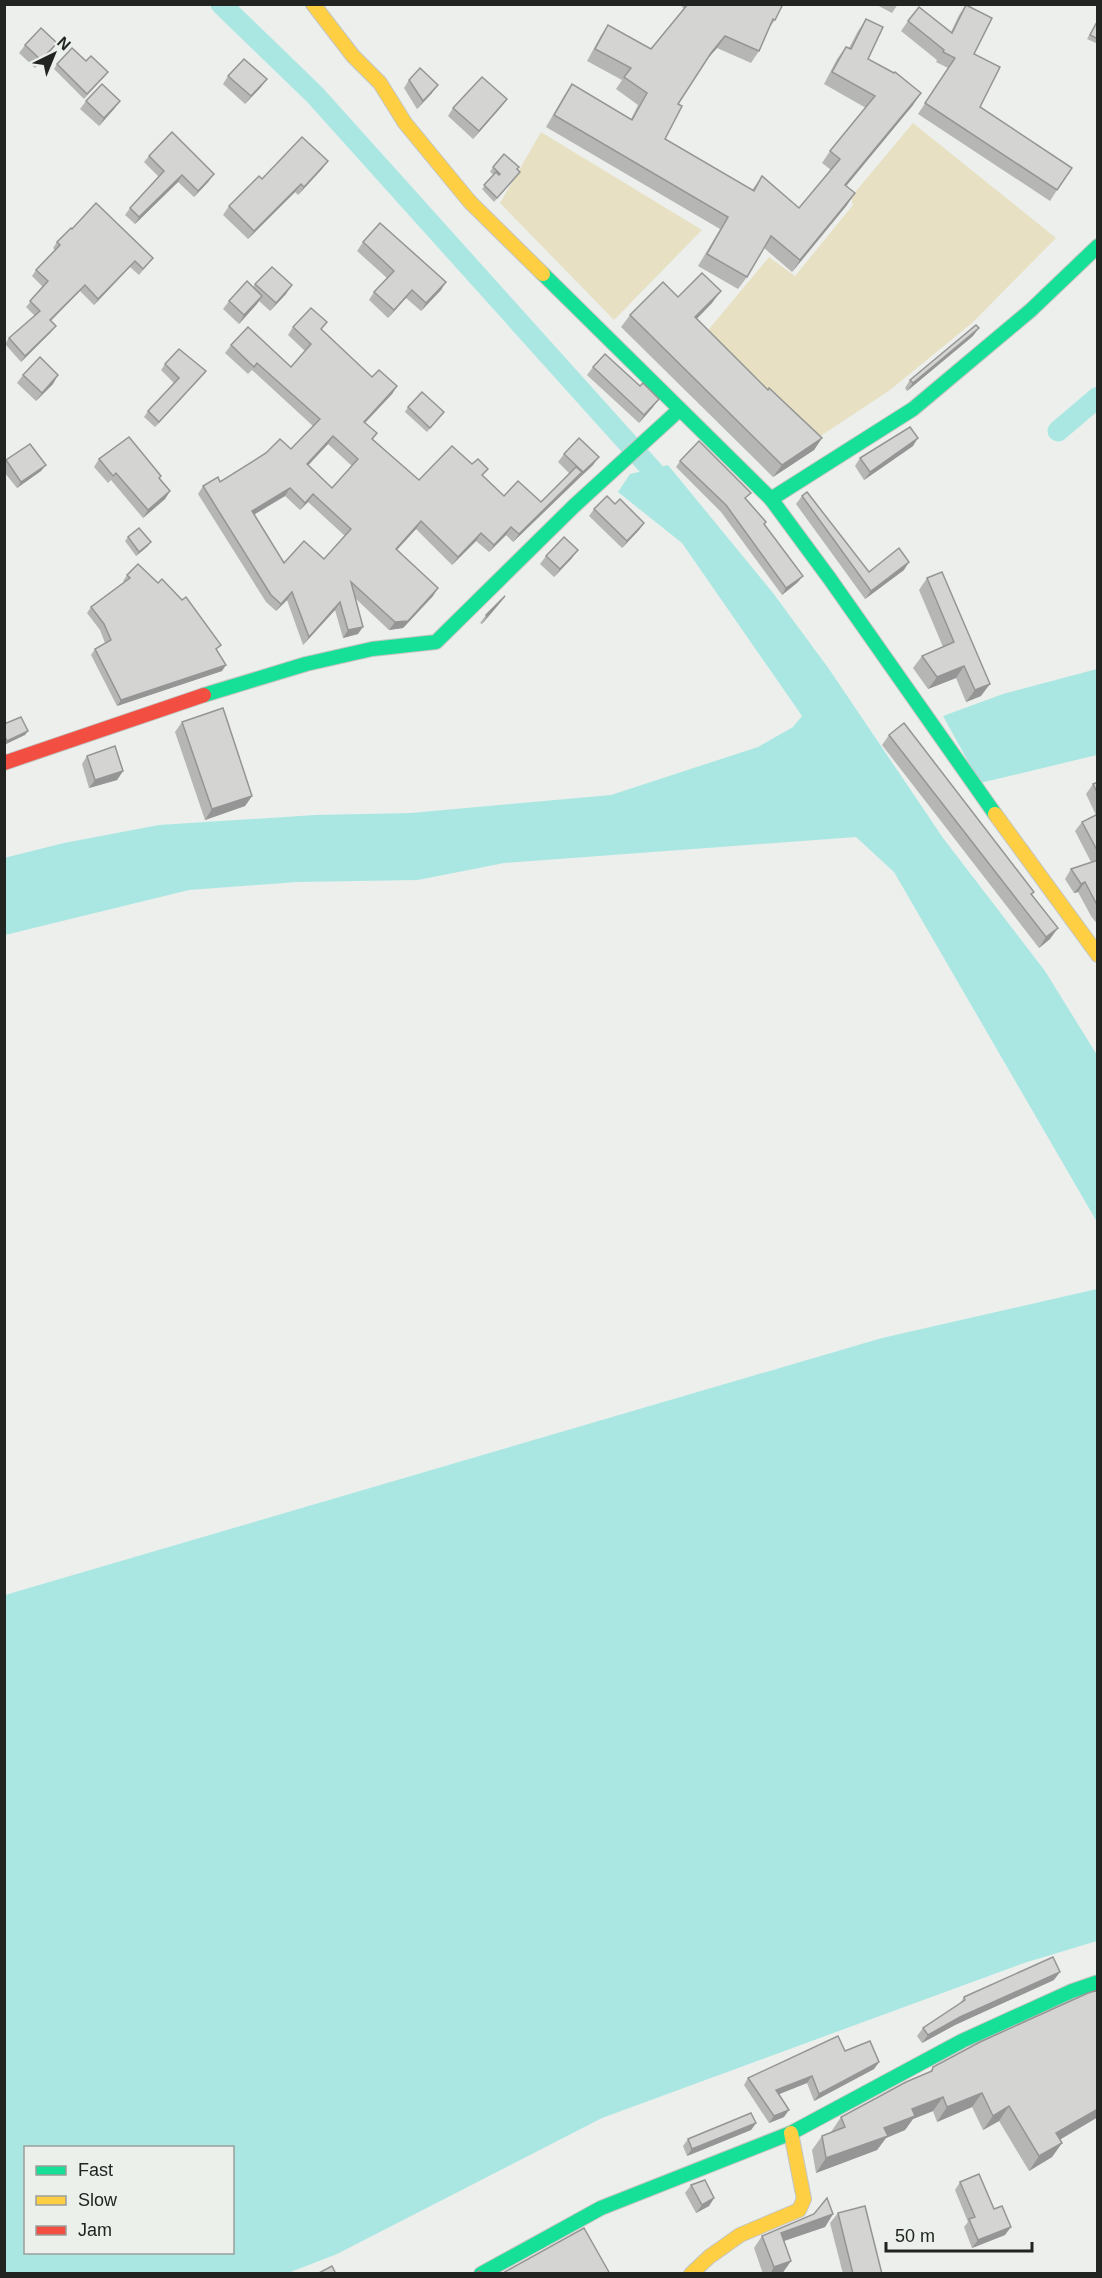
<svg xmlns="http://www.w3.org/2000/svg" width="1102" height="2278" font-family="Arial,sans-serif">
<rect width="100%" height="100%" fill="#ecefec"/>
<g fill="#e7e0c3">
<path d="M913,123L1056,238L972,323L890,390L819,437L704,335L769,257L795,276L853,205L851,197Z"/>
<path d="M541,132L702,230L614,320L500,203Z"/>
</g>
<g fill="#aae7e3" fill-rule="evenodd">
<path d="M668,465L773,593L829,669L943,838L1045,971L1097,1055V1222L894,872L856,837L504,863L418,880L297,882L189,890L5,935L4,858L64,843L159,825L315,815L411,813L611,795L758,747L793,727L802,716L682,543L618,492L630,474Z"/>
<path d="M1097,669V755L980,783L943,716L1003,694Z"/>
<path d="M1097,1289V1941L1024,1963L602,2118L337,2254L288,2273H5V1595L882,1338ZM26,2148H232V2252H26Z"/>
</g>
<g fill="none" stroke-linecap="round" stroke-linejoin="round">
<g stroke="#aae7e3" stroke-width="21">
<path d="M221,4L315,95L671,491"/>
<path d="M1058,431L1098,397"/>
</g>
<g stroke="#c2c4c2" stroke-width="16">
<g id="fast">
<path d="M543,274L771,499L830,579L995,814"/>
<path d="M771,499L913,409L1031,310L1098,246"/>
<path d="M204,695L306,664L372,649L436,642L574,506L679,410"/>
<path d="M481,2274L601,2208L791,2133L962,2041L1072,1991L1098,1982"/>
</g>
</g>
<g stroke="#c2c4c2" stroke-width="16">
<g id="slow">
<path d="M313,4L353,56L380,83L405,123L470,202L543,274"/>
<path d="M995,814L1098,955"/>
<path d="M691,2274L709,2257L740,2235L799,2210L804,2199L791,2133"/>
</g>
</g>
<g stroke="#c2c4c2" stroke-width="16">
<path id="jam" d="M4,763L204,695"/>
</g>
<use href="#fast" stroke="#16e098" stroke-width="14"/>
<use href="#slow" stroke="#ffcf43" stroke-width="14"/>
<use href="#jam" stroke="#f24e42" stroke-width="14"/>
</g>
<g fill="#b6b7b5" fill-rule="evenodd">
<path d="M680,4H783L775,20L769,28L759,51L751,63L717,48L705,61L678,104L665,139L752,190L762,176L799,208L831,170L822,163L830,151L866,108L824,84L837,59L846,47L849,48L858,31L866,19L868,59L913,105L846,186L847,205L792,272L764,248L747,277L738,289L698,266L720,229L546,127L564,96L572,84L631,119L638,105L616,89L622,80L587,61L600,37L608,25L651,49L684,9Z"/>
<path d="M875,4H898L892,13Z"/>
<path d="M966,5L974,54L980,107L1057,190L1050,201L918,114L948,68L936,62L937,60L901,31L908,21L951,32L959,15Z"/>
<path d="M1098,19V44L1087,39Z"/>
<path d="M25,45L51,51L35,68L19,53Z"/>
<path d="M86,61L105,76L84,99L54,69L57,64Z"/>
<path d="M228,76L261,87L245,104L223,84Z"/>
<path d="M409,80L432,93L417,109L404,88Z"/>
<path d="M507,99L501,107L473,139L448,116L453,108Z"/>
<path d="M86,101H120L114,109L99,126L80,109Z"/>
<path d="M149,156L209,181L194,197L178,182L135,224L125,215L130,208L159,177L144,162Z"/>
<path d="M493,167L517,169V176L494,202L482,189L494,175L490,172Z"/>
<path d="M322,169L298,195L295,192L248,239L223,215L229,206L262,179Z"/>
<path d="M72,229L153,258L139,275L130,267L94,305L80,291L51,321V332L21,362L5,344L9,338L35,316L26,307L43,287L32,276L36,270L55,250L53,248L57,242Z"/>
<path d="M363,242L441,290L421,311L406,298L388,318L369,300L374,292L387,278L357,251Z"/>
<path d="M255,284L286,294L270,311L259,301L239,324L223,309L229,301L253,287Z"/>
<path d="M678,297L712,303L697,319L768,390L822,438L814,450L773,477L621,327L630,315Z"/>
<path d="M293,327L322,330L372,377L397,386L392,394L365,423L377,433L373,439L419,480L483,476L504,496L541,502L570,474L558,462L564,454L593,465L513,542L506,535L489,552L476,541L452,565L416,529L397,550L433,596L403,628L389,630L356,599L358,634L343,638L335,610L303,645L287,600L276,611L266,602L198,494L203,486L220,482L291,449L313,426L252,370L248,374L225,353L231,345L291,367L305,351L288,335ZM328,444L352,466L332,488L308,465ZM285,496L300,510L308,502L345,536L324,559L284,563L254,514Z"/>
<path d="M973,336L907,391L905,388L910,380Z"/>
<path d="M165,364L202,376L155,427L144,417L148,411L174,383L161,370Z"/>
<path d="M593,367L653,407L639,423L587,375Z"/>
<path d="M23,375L53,384L36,401L17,383Z"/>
<path d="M408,407L444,412L427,432L405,412Z"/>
<path d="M913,446L864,480L855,466L860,458Z"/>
<path d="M99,459L159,478L170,491L165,499L143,518L111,480L108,483L94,467Z"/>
<path d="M6,460L41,471L17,488L4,472V463Z"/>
<path d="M680,461L764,525L798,582L782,595L721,512L676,467Z"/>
<path d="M802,496L869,572L904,570L865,599L796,504Z"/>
<path d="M594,509L644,523L639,530L622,548L589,516Z"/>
<path d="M128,537L148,546L136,556L125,541Z"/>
<path d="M546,556L572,558L554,577L540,564Z"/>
<path d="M127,575L217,651L222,671L117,706L91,655L95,649L105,643L100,630L87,613L91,607L124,582L123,581Z"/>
<path d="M927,578L981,696L966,702L956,678L928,689L913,668L922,656L943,647L919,590Z"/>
<path d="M499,604L482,624L480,623L486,615Z"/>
<path d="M182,722L252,796L245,806L205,820L175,732Z"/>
<path d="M889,735L1034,892L1032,895L1050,939L1039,948L882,745Z"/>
<path d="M87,756L123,771L117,780L89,788L82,764Z"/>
<path d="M1098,782V925L1091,916L1078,892L1074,893L1065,879L1071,869L1091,862L1075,831L1082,822L1096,815L1086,794L1093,784Z"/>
<path d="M1054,1980L955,2025L922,2043L917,2036L923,2028L959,2005L964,1997Z"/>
<path d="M845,2051L879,2062L874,2069L814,2101L807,2083L779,2094L784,2117L769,2123L744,2085L748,2078Z"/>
<path d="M933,2067L1098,2117L1060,2139L1062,2143L1052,2157L1029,2171L999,2121L983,2130L972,2107L937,2122L933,2111L913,2119L905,2130L886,2138L877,2150L816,2173L812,2150L822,2136L831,2132L841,2117L930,2072Z"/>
<path d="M756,2123L751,2130L687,2156L683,2146L688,2139Z"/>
<path d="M960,2182L994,2209L1005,2235L972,2248L964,2227L968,2222L955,2190Z"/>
<path d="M691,2185L714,2198L709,2206L696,2213L685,2193Z"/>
<path d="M838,2213L882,2274H843L830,2223Z"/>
<path d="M833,2214L825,2227L784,2241L782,2274H763L754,2248L762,2236Z"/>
</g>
<g fill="#949594">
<path d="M725,36L717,48L702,65L711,53Z"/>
<path d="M57,43L51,51L35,68L41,60Z"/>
<path d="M267,79L261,87L245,104L251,96Z"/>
<path d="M438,85L432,93L417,109L423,101Z"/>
<path d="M921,93L913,105L837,197L845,185Z"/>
<path d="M507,99L501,107L473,139L479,131Z"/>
<path d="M120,101L114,109L99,126L104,118Z"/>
<path d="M328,161L322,169L298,195L304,187Z"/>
<path d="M214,174L209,181L194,197L198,191Z"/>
<path d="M182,175L178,182L135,224L139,217Z"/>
<path d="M301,184L295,192L248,239L254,231Z"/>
<path d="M855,193L847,205L792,272L800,260Z"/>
<path d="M135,261L130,267L94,305L98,299Z"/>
<path d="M446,282L441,290L421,311L426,303Z"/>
<path d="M85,285L80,291L45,326L50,320Z"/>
<path d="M292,285L286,294L270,311L276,303Z"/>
<path d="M412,290L406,298L388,318L394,310Z"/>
<path d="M721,291L712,303L686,329L695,317Z"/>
<path d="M262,296L257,304L239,324L244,315Z"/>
<path d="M56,326L51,332L21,362L25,356Z"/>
<path d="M979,328L973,336L907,391L913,383Z"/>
<path d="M206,371L202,376L155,427L159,422Z"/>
<path d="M58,375L53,384L36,401L42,393Z"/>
<path d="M397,386L392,394L359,429L364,422Z"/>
<path d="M659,399L653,407L639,423L644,415Z"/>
<path d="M333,436L328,444L302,472L307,464Z"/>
<path d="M822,438L814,450L773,477L782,465Z"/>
<path d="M918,438L913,446L864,480L870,472Z"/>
<path d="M599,457L593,465L577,480L583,472Z"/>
<path d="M46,465L41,471L17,488L21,482Z"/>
<path d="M582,472L577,480L513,542L519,534Z"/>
<path d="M290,488L285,496L247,519L252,511Z"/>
<path d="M170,491L165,499L143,518L148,510Z"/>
<path d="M313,494L308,502L300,510L305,503Z"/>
<path d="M421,521L416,529L391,556L396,549Z"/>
<path d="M644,523L639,530L622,548L627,541Z"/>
<path d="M511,527L506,535L489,552L494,545Z"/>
<path d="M481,533L476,541L452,565L458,557Z"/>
<path d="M151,542L148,546L136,556L139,552Z"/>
<path d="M578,550L572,558L554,577L560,569Z"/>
<path d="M909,562L904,570L865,599L871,591Z"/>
<path d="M803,576L798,582L782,595L786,588Z"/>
<path d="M438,588L433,596L403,628L389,630L395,622Z"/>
<path d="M292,592L287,600L276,611L281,604Z"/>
<path d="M505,596L499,604L482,624L487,616Z"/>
<path d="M340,602L335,610L303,645L309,637Z"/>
<path d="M363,627L358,634L343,638L348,630Z"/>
<path d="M226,665L222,671L117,706L121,700Z"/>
<path d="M964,666L956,678L928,689L937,677Z"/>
<path d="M990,684L981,696L966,702L975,690Z"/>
<path d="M28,731L25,735L4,745L7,741Z"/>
<path d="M123,771L117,780L89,788L95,780Z"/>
<path d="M252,796L245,806L205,820L212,809Z"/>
<path d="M1085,882L1078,892L1074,893L1081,884Z"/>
<path d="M1058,928L1050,939L1039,948L1046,937Z"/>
<path d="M1060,1972L1054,1980L955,2025L922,2043L928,2035L960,2017Z"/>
<path d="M879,2062L874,2069L814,2101L819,2094Z"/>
<path d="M812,2076L807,2083L772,2097L776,2090Z"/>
<path d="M982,2093L972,2107L937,2122L947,2107Z"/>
<path d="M943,2097L933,2111L913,2119L905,2130L886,2138L877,2150L816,2173L826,2158L884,2128L912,2109Z"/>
<path d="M1009,2106L999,2121L983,2130L993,2116Z"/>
<path d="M1098,2109V2117L1046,2148L1056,2133Z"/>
<path d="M789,2110L784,2117L769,2123L774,2116Z"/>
<path d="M756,2123L751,2130L687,2156L692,2149Z"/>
<path d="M1062,2143L1052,2157L1029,2171L1039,2156Z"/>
<path d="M714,2198L709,2206L696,2213L702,2205Z"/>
<path d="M833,2214L825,2227L772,2245L781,2233Z"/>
<path d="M1011,2227L1005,2235L972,2248L978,2240Z"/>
<path d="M791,2261L782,2274H770L774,2267Z"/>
</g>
<g fill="#d4d5d3" stroke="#949594" stroke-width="1.5" fill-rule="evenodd">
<path d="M688,4H783L775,20L773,19L759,51L725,36L711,53L678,104L682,106L665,139L754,191L762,176L799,208L840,159L830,151L875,96L832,72L846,47L851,49L866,19L883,27L868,59L894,73L895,72L921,93L845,185L855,193L800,260L771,236L747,277L707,254L728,217L554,115L572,84L632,120L647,93L624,77L631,68L595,49L608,25L651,49Z"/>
<path d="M966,5L992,18L974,54L1000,67L980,107L1072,168L1057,190L925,103L955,58L943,52L944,50L908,21L919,7L952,33Z"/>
<path d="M1098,20V39L1090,35Z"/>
<path d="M41,28L57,43L41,60L25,45Z"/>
<path d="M72,48L86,61L91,56L108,72L87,94L57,64Z"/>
<path d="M244,59L267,79L251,96L228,76Z"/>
<path d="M420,68L438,85L423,101L409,80Z"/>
<path d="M482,77L507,99L479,131L453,108Z"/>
<path d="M102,84L120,101L104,118L86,101Z"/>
<path d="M172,132L214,174L198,191L182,175L139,217L130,208L164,171L149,156Z"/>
<path d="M302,137L328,161L304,187L301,184L254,231L229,206L259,176L262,179Z"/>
<path d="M504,154L519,167L517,169L520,172L497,198L484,185L496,172L499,175L500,174L493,167Z"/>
<path d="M96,203L153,258L143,269L135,261L98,299L85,285L50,320L56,326L25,356L9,338L40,311L30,301L48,281L36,270L60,245L57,242L71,228L72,229Z"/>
<path d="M380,223L446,282L426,303L412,290L394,310L374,292L394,271L363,242Z"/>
<path d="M272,267L292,285L276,303L255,284Z"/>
<path d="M702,273L721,291L695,317L768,390L769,388L822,438L782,465L630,315L663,282L678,297Z"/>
<path d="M247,281L262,296L244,315L229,301Z"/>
<path d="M311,308L327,322L321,329L372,377L379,370L397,386L364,422L377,433L372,439L419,480L452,446L472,464L478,459L488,469L482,475L504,496L518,481L541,502L576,467L582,472L519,534L511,527L494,545L481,533L458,557L421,521L396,549L438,588L408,621L395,622L351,582L363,627L348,630L340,602L309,637L292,592L281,604L271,595L203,486L218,477L220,482L266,453L280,439L291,449L320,419L257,363L254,367L231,345L248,327L291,367L311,344L293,327ZM333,436L358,459L332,488L307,464ZM290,488L305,503L313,494L351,529L324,559L304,541L284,563L252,511Z"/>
<path d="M976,325L979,328L913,383L910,380Z"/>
<path d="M179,349L206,371L159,422L148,411L179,378L165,364Z"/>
<path d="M605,354L640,386L643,383L659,399L644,415L593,367Z"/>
<path d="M40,357L58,375L42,393L23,375Z"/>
<path d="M422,392L444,412L430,428L408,407Z"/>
<path d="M910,427L918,438L870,472L860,458Z"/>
<path d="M129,437L161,476L159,478L170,491L148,510L116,473L113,476L99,459Z"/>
<path d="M579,438L599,457L583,472L564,454Z"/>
<path d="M699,441L751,493L745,498L766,522L764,524L803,576L786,588L726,505L680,461Z"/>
<path d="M30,444L46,465L21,482L6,460Z"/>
<path d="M807,492L869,572L899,548L909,562L871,591L802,496Z"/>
<path d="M607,496L615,504L620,499L644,523L627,541L594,509Z"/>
<path d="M139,528L151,542L139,552L128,537Z"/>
<path d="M564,537L578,550L560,569L546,556Z"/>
<path d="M138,564L158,583L162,579L182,600L186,597L221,645L216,649L226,665L121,700L95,649L111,640L104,624L91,607L130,578L127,575Z"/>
<path d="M942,572L990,684L975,690L964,666L937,677L922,656L954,642L927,578Z"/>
<path d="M505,596L487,616L486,615Z"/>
<path d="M223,708L252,796L212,809L182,722Z"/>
<path d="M21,717L28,731L7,741L4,735V724Z"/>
<path d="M904,723L1034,892L1031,894L1058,928L1046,937L889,735Z"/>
<path d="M115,746L123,771L95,780L87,756Z"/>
<path d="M1098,782V794L1093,784Z"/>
<path d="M1098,814V852L1082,822Z"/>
<path d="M1098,860V907L1085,882L1081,884L1071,869Z"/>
<path d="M1053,1957L1060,1972L960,2017L928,2035L923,2028L965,2000L964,1997Z"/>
<path d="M1098,1990V2109L1056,2133L1062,2143L1039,2156L1009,2106L993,2116L982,2093L947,2107L943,2097L912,2109L915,2116L884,2128L888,2136L826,2158L822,2136L845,2127L841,2117L906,2082L932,2071L933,2067L980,2042L1088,1993Z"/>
<path d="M838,2036L845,2051L870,2041L879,2062L819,2094L812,2076L776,2090L789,2110L774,2116L748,2078Z"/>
<path d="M751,2113L756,2123L692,2149L688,2139Z"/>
<path d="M979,2174L994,2209L1002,2206L1011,2227L978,2240L969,2219L975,2217L960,2182Z"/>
<path d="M705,2180L714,2198L702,2205L691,2185Z"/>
<path d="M827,2198L833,2214L781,2233L791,2261L774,2267L762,2236L814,2214Z"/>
<path d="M865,2206L882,2274H853L838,2213Z"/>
<path d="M584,2228L610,2274H501Z"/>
<path d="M332,2266L336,2274H317Z"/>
<path d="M479,2271L485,2274H474Z"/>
</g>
<rect width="1102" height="2278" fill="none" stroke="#222422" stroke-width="12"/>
<rect x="24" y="2146" width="210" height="108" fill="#ebf0eb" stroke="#9b9e9b" stroke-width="1.5"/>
<rect x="36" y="2166" width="30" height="9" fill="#16e098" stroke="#9b9e9b" stroke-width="1.5"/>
<text x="78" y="2176" font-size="18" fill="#222422">Fast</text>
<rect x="36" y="2196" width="30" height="9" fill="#ffcf43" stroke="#9b9e9b" stroke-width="1.5"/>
<text x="78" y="2206" font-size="18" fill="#222422">Slow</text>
<rect x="36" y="2226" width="30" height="9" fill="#f24e42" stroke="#9b9e9b" stroke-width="1.5"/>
<text x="78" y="2236" font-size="18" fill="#222422">Jam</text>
<g transform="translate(54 54) rotate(43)" stroke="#ebf0eb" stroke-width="4.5" paint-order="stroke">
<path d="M0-4.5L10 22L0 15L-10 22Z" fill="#222422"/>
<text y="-9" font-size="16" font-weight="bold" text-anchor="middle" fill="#222422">N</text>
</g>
<path d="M886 2242v9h146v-9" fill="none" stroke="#222422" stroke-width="3"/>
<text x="895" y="2242" font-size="18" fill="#222422" stroke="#ebf0eb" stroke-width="4.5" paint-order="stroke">50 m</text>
</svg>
